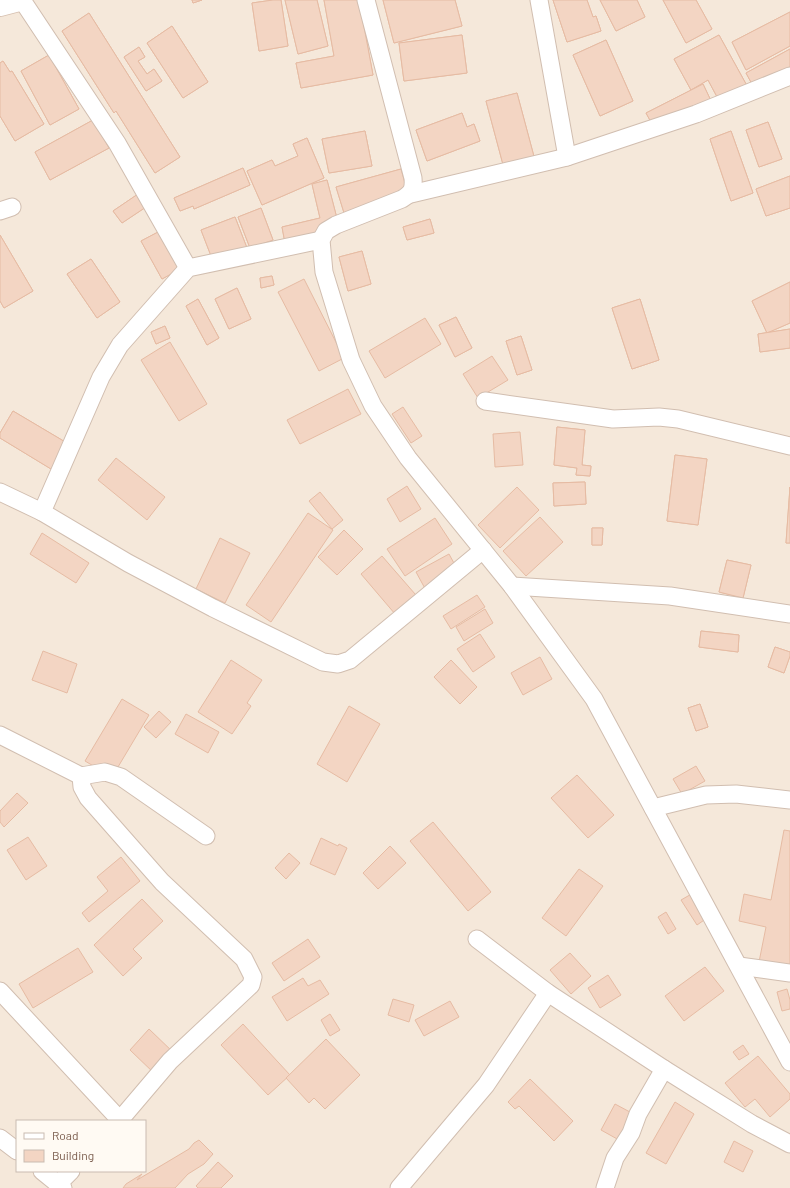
<svg xmlns="http://www.w3.org/2000/svg" width="790" height="1188" font-family="Barlow,sans-serif">
<rect width="100%" height="100%" fill="#fdf6ec"/>
<path fill="#f5e8da" fill-rule="evenodd" d="M0,0H790V1188H0ZM17,1121H145V1171H17Z"/>
<g fill="#f3d5c3" stroke="#e6bba3">
<path d="M192,0H202L193,3Z"/>
<path d="M192,0H202L193,3Z"/>
<path d="M273,0H281L288,46L259,51L252,3Z"/>
<path d="M273,0H281L288,46L259,51L252,3Z"/>
<path d="M285,0H317L328,46L298,54Z"/>
<path d="M285,0H317L328,46L298,54Z"/>
<path d="M324,0H359L373,75L301,88L296,63L334,56Z"/>
<path d="M324,0H359L373,75L301,88L296,63L334,56Z"/>
<path d="M383,0H455L462,26L394,43Z"/>
<path d="M383,0H455L462,26L394,43Z"/>
<path d="M553,0H587L593,17L596,16L601,31L567,42Z"/>
<path d="M553,0H587L593,17L596,16L601,31L567,42Z"/>
<path d="M600,0H637L645,17L616,31Z"/>
<path d="M600,0H637L645,17L616,31Z"/>
<path d="M663,0H696L712,29L686,43Z"/>
<path d="M663,0H696L712,29L686,43Z"/>
<path d="M790,12V46L746,70L732,42Z"/>
<path d="M790,12V46L746,70L732,42Z"/>
<path d="M89,13L180,157L155,173L116,111L114,113L62,31Z"/>
<path d="M89,13L180,157L155,173L116,111L114,113L62,31Z"/>
<path d="M172,26L208,82L183,98L147,43Z"/>
<path d="M172,26L208,82L183,98L147,43Z"/>
<path d="M462,35L467,73L404,81L399,43Z"/>
<path d="M462,35L467,73L404,81L399,43Z"/>
<path d="M719,35L751,93L723,108L708,80L691,90L674,59Z"/>
<path d="M719,35L751,93L723,108L708,80L691,90L674,59Z"/>
<path d="M606,40L633,101L600,116L573,55Z"/>
<path d="M606,40L633,101L600,116L573,55Z"/>
<path d="M139,47L145,57L138,61L147,74L154,69L162,81L146,91L124,57Z"/>
<path d="M139,47L145,57L138,61L147,74L154,69L162,81L146,91L124,57Z"/>
<path d="M790,49V78L758,95L746,73Z"/>
<path d="M790,49V78L758,95L746,73Z"/>
<path d="M49,55L79,109L50,125L21,71Z"/>
<path d="M49,55L79,109L50,125L21,71Z"/>
<path d="M3,61L10,72L12,71L44,124L15,141L0,116V63Z"/>
<path d="M3,61L10,72L12,71L44,124L15,141L0,116V63Z"/>
<path d="M703,84L713,105L657,133L646,113Z"/>
<path d="M703,84L713,105L657,133L646,113Z"/>
<path d="M517,93L536,164L505,172L486,101Z"/>
<path d="M517,93L536,164L505,172L486,101Z"/>
<path d="M462,113L467,127L474,124L480,141L427,161L416,130Z"/>
<path d="M462,113L467,127L474,124L480,141L427,161L416,130Z"/>
<path d="M93,120L109,148L50,180L35,152Z"/>
<path d="M93,120L109,148L50,180L35,152Z"/>
<path d="M768,122L782,159L759,167L746,130Z"/>
<path d="M768,122L782,159L759,167L746,130Z"/>
<path d="M365,131L372,166L329,173L322,139Z"/>
<path d="M365,131L372,166L329,173L322,139Z"/>
<path d="M731,131L753,193L731,201L710,139Z"/>
<path d="M731,131L753,193L731,201L710,139Z"/>
<path d="M307,138L324,178L262,205L247,171L272,160L275,166L298,156L293,144Z"/>
<path d="M307,138L324,178L262,205L247,171L272,160L275,166L298,156L293,144Z"/>
<path d="M243,168L250,185L194,209L193,206L180,211L174,198Z"/>
<path d="M243,168L250,185L194,209L193,206L180,211L174,198Z"/>
<path d="M401,169L409,198L345,216L336,187Z"/>
<path d="M401,169L409,198L345,216L336,187Z"/>
<path d="M790,176V208L766,216L756,189Z"/>
<path d="M790,176V208L766,216L756,189Z"/>
<path d="M327,180L340,230L285,243L282,227L320,218L312,184Z"/>
<path d="M327,180L340,230L285,243L282,227L320,218L312,184Z"/>
<path d="M141,192L149,205L122,223L113,211Z"/>
<path d="M141,192L149,205L122,223L113,211Z"/>
<path d="M261,208L273,240L250,248L238,217Z"/>
<path d="M261,208L273,240L250,248L238,217Z"/>
<path d="M235,217L247,248L213,261L201,230Z"/>
<path d="M235,217L247,248L213,261L201,230Z"/>
<path d="M430,219L434,233L407,240L403,227Z"/>
<path d="M430,219L434,233L407,240L403,227Z"/>
<path d="M160,231L180,269L162,279L141,241Z"/>
<path d="M160,231L180,269L162,279L141,241Z"/>
<path d="M0,235L33,291L4,308L0,301Z"/>
<path d="M0,235L33,291L4,308L0,301Z"/>
<path d="M362,251L371,284L348,291L339,257Z"/>
<path d="M362,251L371,284L348,291L339,257Z"/>
<path d="M91,259L120,302L97,318L67,274Z"/>
<path d="M91,259L120,302L97,318L67,274Z"/>
<path d="M272,276L274,285L261,288L260,278Z"/>
<path d="M272,276L274,285L261,288L260,278Z"/>
<path d="M304,279L344,358L319,371L278,292Z"/>
<path d="M790,282V323L767,333L752,301Z"/>
<path d="M790,282V323L767,333L752,301Z"/>
<path d="M237,288L251,319L229,329L215,299Z"/>
<path d="M237,288L251,319L229,329L215,299Z"/>
<path d="M198,299L219,338L207,345L186,306Z"/>
<path d="M198,299L219,338L207,345L186,306Z"/>
<path d="M640,299L659,360L632,369L612,308Z"/>
<path d="M640,299L659,360L632,369L612,308Z"/>
<path d="M456,317L472,348L455,357L439,325Z"/>
<path d="M456,317L472,348L455,357L439,325Z"/>
<path d="M425,318L441,344L385,378L369,351Z"/>
<path d="M165,326L170,338L156,344L151,332Z"/>
<path d="M165,326L170,338L156,344L151,332Z"/>
<path d="M790,329V348L760,352L758,334Z"/>
<path d="M790,329V348L760,352L758,334Z"/>
<path d="M521,336L532,370L517,375L506,341Z"/>
<path d="M521,336L532,370L517,375L506,341Z"/>
<path d="M170,342L207,404L179,421L141,360Z"/>
<path d="M492,356L508,380L478,398L463,374Z"/>
<path d="M348,389L361,414L300,444L287,420Z"/>
<path d="M403,407L422,436L411,443L392,414Z"/>
<path d="M13,411L72,446L56,472L0,438V433Z"/>
<path d="M13,411L72,446L56,472L0,438V433Z"/>
<path d="M557,427L585,430L582,465L591,466L590,476L576,475L577,468L554,465Z"/>
<path d="M557,427L585,430L582,465L591,466L590,476L576,475L577,468L554,465Z"/>
<path d="M520,432L523,465L495,467L493,434Z"/>
<path d="M675,455L707,459L698,525L667,521Z"/>
<path d="M675,455L707,459L698,525L667,521Z"/>
<path d="M116,458L165,497L147,520L98,480Z"/>
<path d="M585,482L586,504L554,506L553,483Z"/>
<path d="M585,482L586,504L554,506L553,483Z"/>
<path d="M407,486L421,509L400,522L387,499Z"/>
<path d="M517,487L539,510L500,548L478,525Z"/>
<path d="M790,487V543H786Z"/>
<path d="M790,487V543H786Z"/>
<path d="M320,492L343,520L332,529L309,501Z"/>
<path d="M308,513L333,530L271,622L246,605Z"/>
<path d="M540,517L563,542L526,576L503,551Z"/>
<path d="M435,518L452,544L405,576L387,549Z"/>
<path d="M592,528H603L602,545H592Z"/>
<path d="M592,528H603L602,545H592Z"/>
<path d="M344,530L363,549L337,575L318,557Z"/>
<path d="M42,533L89,563L76,583L30,554Z"/>
<path d="M220,538L250,553L225,603L196,589Z"/>
<path d="M449,554L461,576L428,594L416,572Z"/>
<path d="M382,556L422,602L401,621L361,574Z"/>
<path d="M727,560L751,565L743,598L719,592Z"/>
<path d="M727,560L751,565L743,598L719,592Z"/>
<path d="M477,595L485,607L451,629L443,616Z"/>
<path d="M485,609L493,623L464,641L456,627Z"/>
<path d="M701,631L739,635L738,652L699,647Z"/>
<path d="M701,631L739,635L738,652L699,647Z"/>
<path d="M480,634L495,657L473,672L457,649Z"/>
<path d="M775,647L790,652V656L784,673L768,667Z"/>
<path d="M775,647L790,652V656L784,673L768,667Z"/>
<path d="M43,651L77,664L67,693L32,680Z"/>
<path d="M540,657L552,679L523,695L511,673Z"/>
<path d="M231,660L262,680L247,703L251,706L232,734L198,712Z"/>
<path d="M451,660L477,687L460,704L434,677Z"/>
<path d="M122,699L149,715L112,777L85,761Z"/>
<path d="M700,704L708,727L696,731L688,708Z"/>
<path d="M700,704L708,727L696,731L688,708Z"/>
<path d="M349,706L380,724L347,782L317,764Z"/>
<path d="M159,711L171,722L156,738L144,727Z"/>
<path d="M186,714L219,732L208,753L175,734Z"/>
<path d="M696,766L705,781L682,794L673,779Z"/>
<path d="M577,775L614,815L588,838L551,798Z"/>
<path d="M17,793L28,803L4,827L0,822V811Z"/>
<path d="M433,822L491,892L468,911L410,841Z"/>
<path d="M784,830L790,831V968L759,962L766,927L739,921L744,894L771,900Z"/>
<path d="M28,837L47,866L26,880L7,850Z"/>
<path d="M321,838L338,846L339,844L347,848L335,875L310,864Z"/>
<path d="M390,846L406,863L378,889L363,873Z"/>
<path d="M289,853L300,863L286,879L275,868Z"/>
<path d="M121,857L140,881L89,922L82,913L108,891L97,877Z"/>
<path d="M579,869L603,886L566,936L542,918Z"/>
<path d="M695,892L710,916L697,925L681,900Z"/>
<path d="M142,899L163,921L133,949L142,958L123,976L94,945Z"/>
<path d="M666,912L676,929L668,934L658,917Z"/>
<path d="M308,939L320,957L284,981L272,963Z"/>
<path d="M78,948L93,972L33,1008L19,984Z"/>
<path d="M570,953L591,976L571,994L550,970Z"/>
<path d="M705,967L724,991L684,1021L665,996Z"/>
<path d="M608,975L621,995L600,1008L588,988Z"/>
<path d="M303,978L308,986L320,980L329,994L287,1021L272,997Z"/>
<path d="M787,989L790,1000V1009L782,1011L777,992Z"/>
<path d="M393,999L414,1005L409,1022L388,1015Z"/>
<path d="M450,1001L459,1017L424,1036L415,1020Z"/>
<path d="M330,1014L340,1030L330,1036L321,1020Z"/>
<path d="M243,1024L290,1075L268,1095L221,1045Z"/>
<path d="M149,1029L175,1054L156,1075L130,1050Z"/>
<path d="M326,1039L360,1075L325,1109L314,1098L309,1103L286,1078Z"/>
<path d="M743,1045L749,1054L739,1060L733,1052Z"/>
<path d="M758,1056L790,1094V1099L770,1117L755,1099L745,1107L725,1083Z"/>
<path d="M530,1079L573,1121L554,1141L519,1106L515,1109L508,1102Z"/>
<path d="M675,1102L694,1114L666,1164L646,1153Z"/>
<path d="M615,1104L643,1119L628,1145L601,1130Z"/>
<path d="M199,1140L213,1154L204,1164L188,1174L175,1188H123L126,1184L142,1174L137,1180L189,1149L194,1143Z"/>
<path d="M734,1141L753,1151L743,1172L724,1162Z"/>
<path d="M218,1162L233,1176L221,1188H198L196,1186Z"/>
</g>
<g fill="none" stroke-linecap="round" stroke-linejoin="round">
<g stroke="#d1beb0" stroke-width="19">
<g id="minor">
<path d="M22,0L117,143L188,268"/>
<path d="M366,0L413,178C414,189 412,193 402,199L336,225L326,231L321,240L324,272L351,360L373,406L408,458L512,586L594,699L790,1062"/>
<path d="M539,0L567,157"/>
<path d="M411,194L567,157L696,114L790,76"/>
<path d="M0,211L12,207"/>
<path d="M485,401L613,419L659,417L678,419L790,446"/>
<path d="M0,492L42,512L128,563L213,608L323,662L338,664L350,660L483,550"/>
<path d="M42,512L101,377L120,345L188,268L321,240"/>
<path d="M512,586L670,596L790,614"/>
<path d="M0,735L81,776L105,772L121,777L206,836"/>
<path d="M81,776L82,787L88,798L162,882L244,959L253,977L251,985L170,1061L119,1121"/>
<path d="M653,808L706,795L736,794L790,800"/>
<path d="M477,939L548,993L664,1069L752,1124L790,1144"/>
<path d="M739,966L790,973"/>
<path d="M0,991L120,1120"/>
<path d="M0,1138L17,1151"/>
<path d="M42,1171L63,1188"/>
<path d="M58,1184L71,1171"/>
<path d="M399,1188L486,1085L548,993"/>
<path d="M605,1188L615,1158L631,1133L638,1114L664,1069"/>
</g>
</g>
<g stroke="#d6c0b0" stroke-width="24">
<path id="secondary" d="M0,5L19,0"/>
</g>
<use href="#minor" stroke="#fff" stroke-width="17"/>
<use href="#secondary" stroke="#fff" stroke-width="22"/>
</g>
<rect x="16" y="1120" width="130" height="52" fill="#fffaf3" stroke="#cabbb1"/>
<rect x="24" y="1133" width="20" height="6" fill="#ffffff" stroke="#cabbb1"/>
<text x="52" y="1140" font-size="12" fill="#7a5c4d">Road</text>
<rect x="24" y="1150" width="20" height="12" fill="#f3d5c3" stroke="#cabbb1"/>
<text x="52" y="1160" font-size="12" fill="#7a5c4d">Building</text>
</svg>
